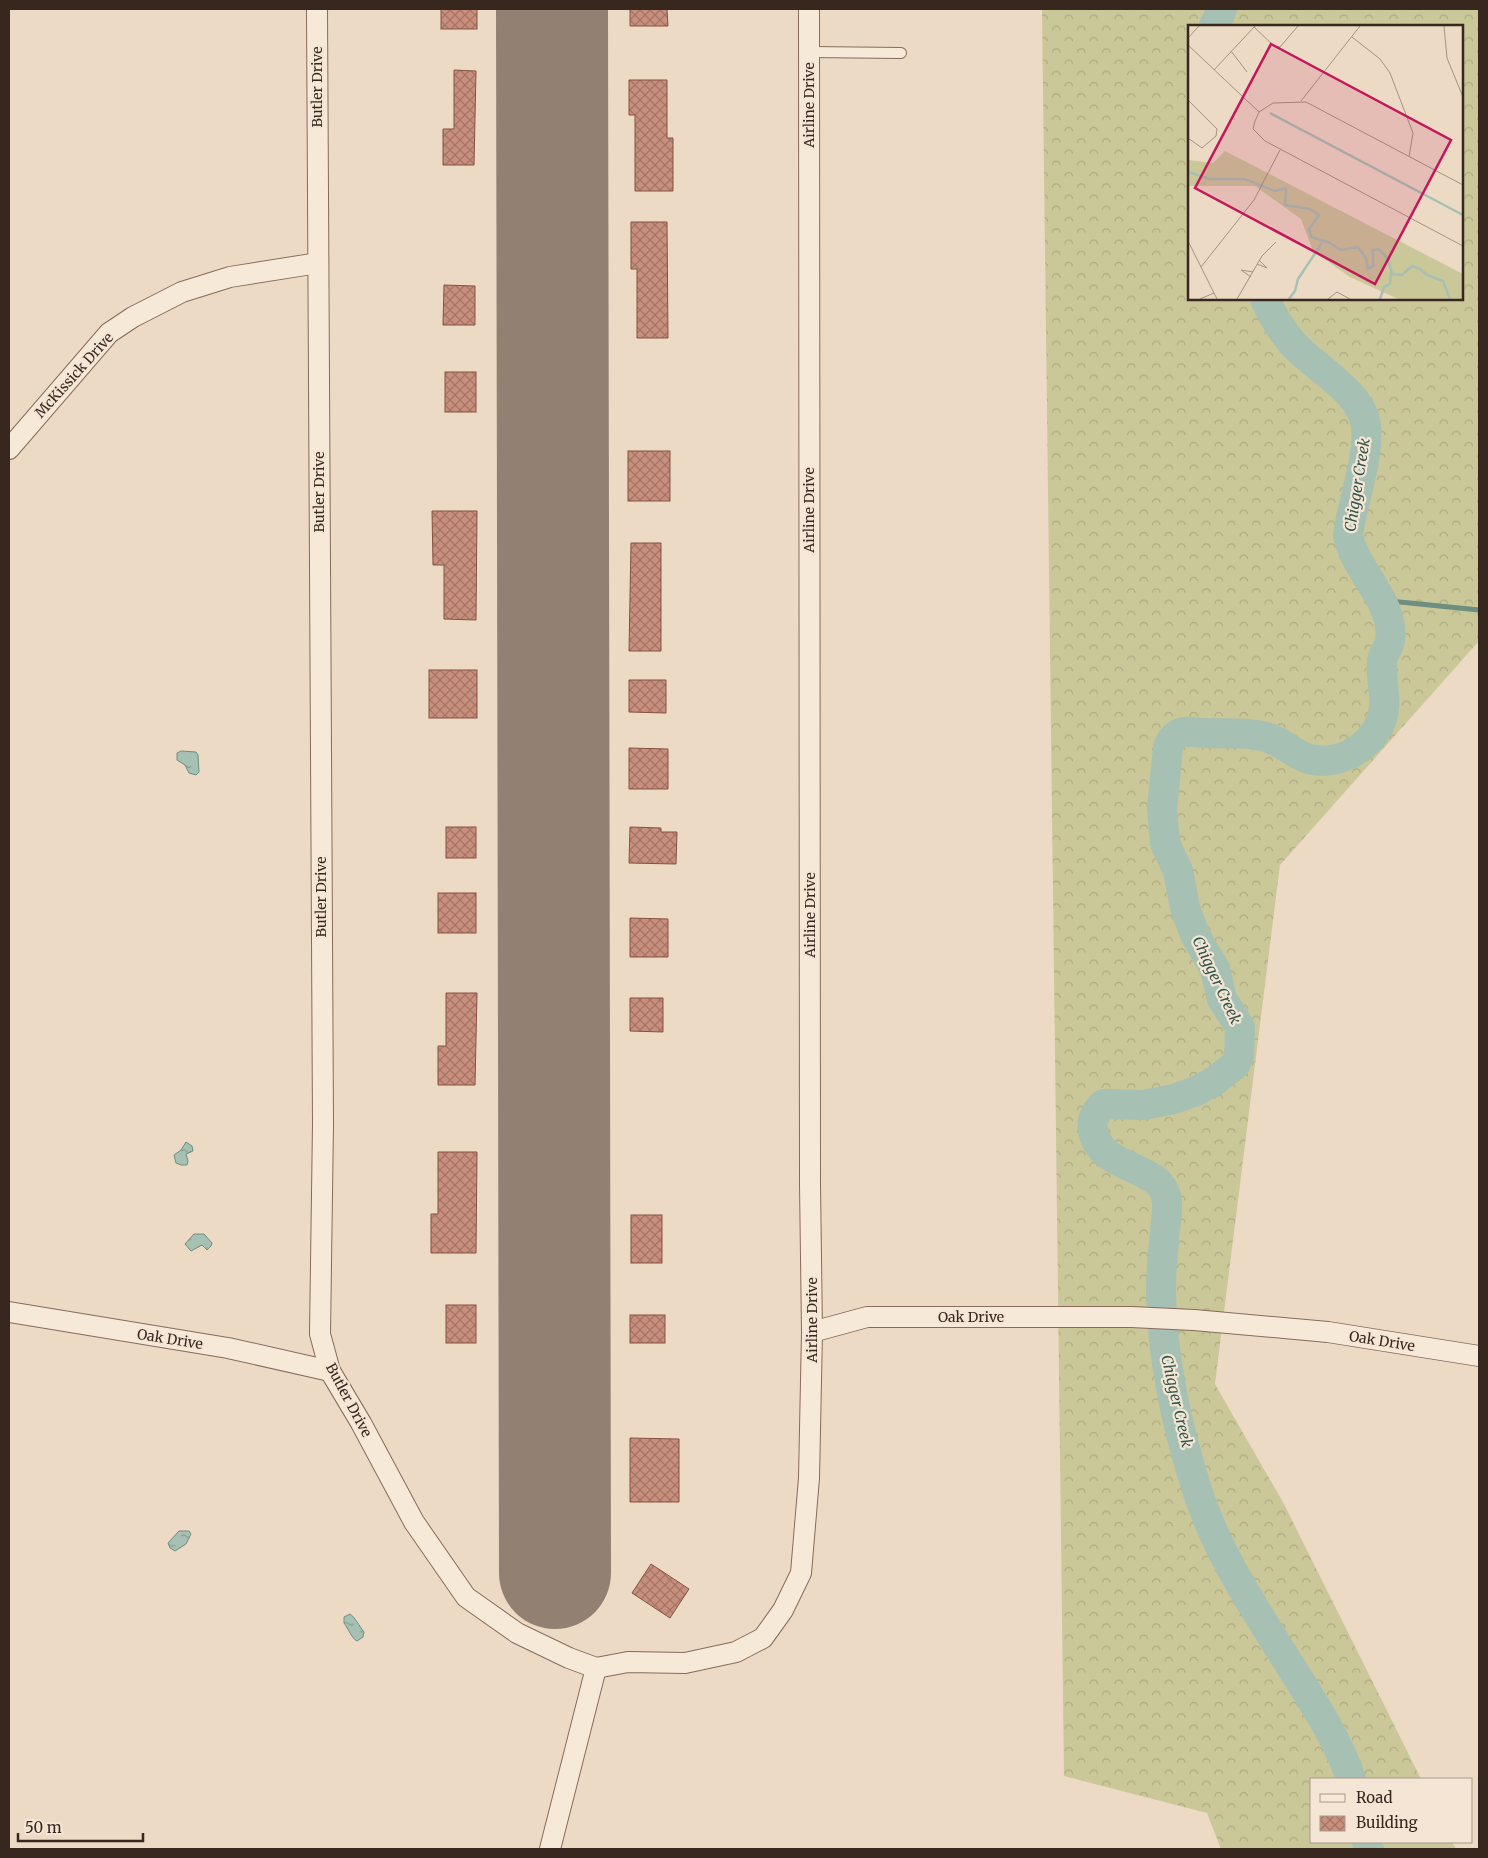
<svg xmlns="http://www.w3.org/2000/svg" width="1488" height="1858" font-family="Merriweather,serif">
<defs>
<pattern id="forest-crowns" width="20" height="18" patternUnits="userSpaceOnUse" patternTransform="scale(1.25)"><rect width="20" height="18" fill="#cac799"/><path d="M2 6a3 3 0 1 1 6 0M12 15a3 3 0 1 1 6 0" fill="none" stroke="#aeab83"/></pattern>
<pattern id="water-ripples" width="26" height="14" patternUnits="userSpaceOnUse" patternTransform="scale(1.25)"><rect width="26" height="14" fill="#a7c0b4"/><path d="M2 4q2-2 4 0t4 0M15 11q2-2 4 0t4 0" fill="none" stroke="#899c92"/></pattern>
<pattern id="building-cross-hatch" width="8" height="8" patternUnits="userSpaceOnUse" patternTransform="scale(1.25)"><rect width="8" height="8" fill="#c98f7d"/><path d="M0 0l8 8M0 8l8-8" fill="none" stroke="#a47566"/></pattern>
</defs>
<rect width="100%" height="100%" fill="#ecdac5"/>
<path fill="url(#forest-crowns)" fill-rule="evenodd" d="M1042,9H1479V641L1280,865L1215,1384L1284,1504L1421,1779H1312V1842H1452L1456,1849H1221L1207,1813L1064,1776ZM1189,26H1462V299H1189Z"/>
<g fill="url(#water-ripples)" stroke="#6e8e80">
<path d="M181,751L196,752L198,755L199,772L196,775L189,773L185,765L177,760V753Z"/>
<path d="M186,1142L192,1146L193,1151L186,1154L188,1161L187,1165H181L176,1163L174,1155L181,1150Z"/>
<path d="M194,1234H204L212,1243L211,1246L207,1250L202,1245L191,1251L185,1244Z"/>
<path d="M179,1531H189L191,1534L186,1544L175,1551L170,1548L168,1543Z"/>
<path d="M350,1614C354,1616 360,1627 364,1632L363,1637L357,1641C352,1639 348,1628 344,1623V1617Z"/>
</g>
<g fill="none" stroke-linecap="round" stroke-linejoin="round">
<path stroke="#6e8e80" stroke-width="5" d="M1380,600L1479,610"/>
<g stroke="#a7c0b4" stroke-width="30">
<path d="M1214,26L1222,9"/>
<path d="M1265,299C1272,315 1282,331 1293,344C1315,368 1363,393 1366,426C1369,463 1352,500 1348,536C1356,572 1395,602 1390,640C1389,648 1383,653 1382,661C1380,682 1389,701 1381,721C1370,749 1335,768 1306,758C1291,752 1278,739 1262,736C1244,732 1224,734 1205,733C1198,733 1189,731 1183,732C1175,734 1170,741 1168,748L1162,809L1165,843L1178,871L1185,908L1195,935L1215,969L1222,999L1240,1027L1239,1056L1235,1065L1213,1082L1196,1091L1174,1099L1143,1105L1104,1104C1096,1111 1091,1119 1093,1130C1100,1171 1158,1164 1166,1196C1169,1207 1166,1219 1165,1230C1163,1251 1161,1271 1161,1291C1162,1360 1177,1428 1198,1493C1220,1560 1261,1618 1298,1678C1318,1710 1339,1743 1351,1779"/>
<path d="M1367,1842L1369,1849"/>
</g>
<path stroke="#928072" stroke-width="112" d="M552,9L555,1573"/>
</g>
<g fill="url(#building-cross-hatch)" stroke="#855143">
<rect x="441" y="9" width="36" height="20"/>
<path d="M630,9H667L668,26H630Z"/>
<path d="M454,70L476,71L474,165H443V129H454Z"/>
<path d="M629,80H667V138H673V191H635V115H629Z"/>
<path d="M631,222H667L668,338H637V269H631Z"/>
<path d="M444,285L475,286V325H443Z"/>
<rect x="445" y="372" width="31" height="40"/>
<rect x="628" y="451" width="42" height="50"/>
<path d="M432,511H477L476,620L444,619V565H433Z"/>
<path d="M631,543H661V651H629Z"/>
<rect x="429" y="670" width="48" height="48"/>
<path d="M629,680H666V713L629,712Z"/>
<path d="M629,748L668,749V789H629Z"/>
<rect x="446" y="827" width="30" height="31"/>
<path d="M630,827L661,828V832H677L676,864L629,863Z"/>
<rect x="438" y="893" width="38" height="40"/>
<path d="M630,918L668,919V957H630Z"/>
<path d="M446,993H477L475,1085H438V1046H446Z"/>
<path d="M630,998H663V1032L630,1031Z"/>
<path d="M438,1152H477L476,1253H431V1214H438Z"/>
<rect x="631" y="1215" width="31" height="48"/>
<rect x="446" y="1305" width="30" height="38"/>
<rect x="630" y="1315" width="35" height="28"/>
<path d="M630,1438L679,1439V1502H630Z"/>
<path d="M651,1564L689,1589L670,1618L632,1593Z"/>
</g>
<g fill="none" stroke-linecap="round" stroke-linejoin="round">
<g stroke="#876b5c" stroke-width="12">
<path id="service" d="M809,52L901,53"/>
</g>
<g stroke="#876b5c" stroke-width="22">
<g id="minor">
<path d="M317,9L323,1124L320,1334L330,1371L361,1423L414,1522L466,1597L517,1633L569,1658L596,1668"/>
<path d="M9,449L109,333L133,317L182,292L230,277L318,263"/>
<path d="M9,1312L228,1348L330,1371"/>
<path d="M812,1332L867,1317H1131L1194,1320L1328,1332L1479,1356"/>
<path d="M596,1668L628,1662L685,1663L736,1652L763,1638L783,1610L801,1573L809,1478L812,1332L810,1184L809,9"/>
<path d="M550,1849L596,1668"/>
</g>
</g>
<use href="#service" stroke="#f7e9d8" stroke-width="10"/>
<use href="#minor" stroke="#f7e9d8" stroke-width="20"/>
</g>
<g text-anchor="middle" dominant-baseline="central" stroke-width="4.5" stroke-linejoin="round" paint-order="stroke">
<g font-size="14" fill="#37271f" stroke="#f4e5d4">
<text transform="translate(317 87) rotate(-90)">Butler Drive</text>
<text transform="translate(809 105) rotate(-90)">Airline Drive</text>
<text transform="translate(74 375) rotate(-48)">McKissick Drive</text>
<text transform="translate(319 492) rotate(-90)">Butler Drive</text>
<text transform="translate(809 510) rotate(-90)">Airline Drive</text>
<text transform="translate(321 897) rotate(-90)">Butler Drive</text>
<text transform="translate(810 915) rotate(-90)">Airline Drive</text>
<text x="971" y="1317">Oak Drive</text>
<text transform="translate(812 1320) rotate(-90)">Airline Drive</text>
<text transform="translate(170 1339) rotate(9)">Oak Drive</text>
<text transform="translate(1382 1341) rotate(9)">Oak Drive</text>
<text transform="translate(349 1400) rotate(62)">Butler Drive</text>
</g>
<g font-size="15" font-style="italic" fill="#2f564d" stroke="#f4e5d4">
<text transform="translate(1357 485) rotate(-81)">Chigger Creek</text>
<text transform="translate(1217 980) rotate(65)">Chigger Creek</text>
<text transform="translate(1177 1401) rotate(77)">Chigger Creek</text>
</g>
</g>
<g transform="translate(1188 25)">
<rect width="275" height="275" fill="#ecdac5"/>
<path d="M37,126L275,249V274H210L162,252L125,226L113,194L67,161H0V135L25,138Z" fill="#cac799"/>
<path fill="none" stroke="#a7c0b4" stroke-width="2.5" d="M82,88L275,190M0,147L22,154H57L87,166L98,163L97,180L122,184L131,190L121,204L123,212L142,218L153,225L170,222L178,233L180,244L185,241V225L191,224L200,234L204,249L214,250L224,241L232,244L239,250L255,256L262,274M101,274L107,266L110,254L134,218M192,274L196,262L202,259L203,247"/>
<path fill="none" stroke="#a49283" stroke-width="1" d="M256,1L259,33L275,72M66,2L86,21L92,22L110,1M164,12L192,34L202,48L225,108L221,132M0,13L11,1M0,20L71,87M43,26L59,47M26,45L67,1M0,75L29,104L28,111L14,123L0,113M113,76L172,1M275,160L118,77L85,78L71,87L67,96L65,104L77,116L275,221M0,216L29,274M69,239L79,243L71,235M13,242L66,175L92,125M63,252L53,245L65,247M12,274L26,268M49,274L74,231L88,217M140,274L149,267L162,274"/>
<path fill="#c2185b" fill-opacity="0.15" stroke="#c2185b" stroke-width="2.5" d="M83,19L263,115L187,259L7,163Z"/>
<rect width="275" height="275" fill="none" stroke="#37271f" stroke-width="2.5"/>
</g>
<rect width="1488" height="1858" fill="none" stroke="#37271f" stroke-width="20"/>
<rect x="1310" y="1778" width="162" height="65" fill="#f4e5d4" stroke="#a8998c"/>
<rect x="1320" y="1794" width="25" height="8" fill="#f7e9d8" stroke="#a8998c"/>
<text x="1356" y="1803" font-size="15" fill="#37271f">Road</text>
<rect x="1320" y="1816" width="25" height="15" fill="url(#building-cross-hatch)" stroke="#a8998c"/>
<text x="1356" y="1828" font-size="15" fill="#37271f">Building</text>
<path d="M18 1833v8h125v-8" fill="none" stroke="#37271f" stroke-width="2.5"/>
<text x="25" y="1833" font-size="15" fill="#37271f" stroke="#f4e5d4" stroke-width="4" paint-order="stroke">50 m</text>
</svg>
